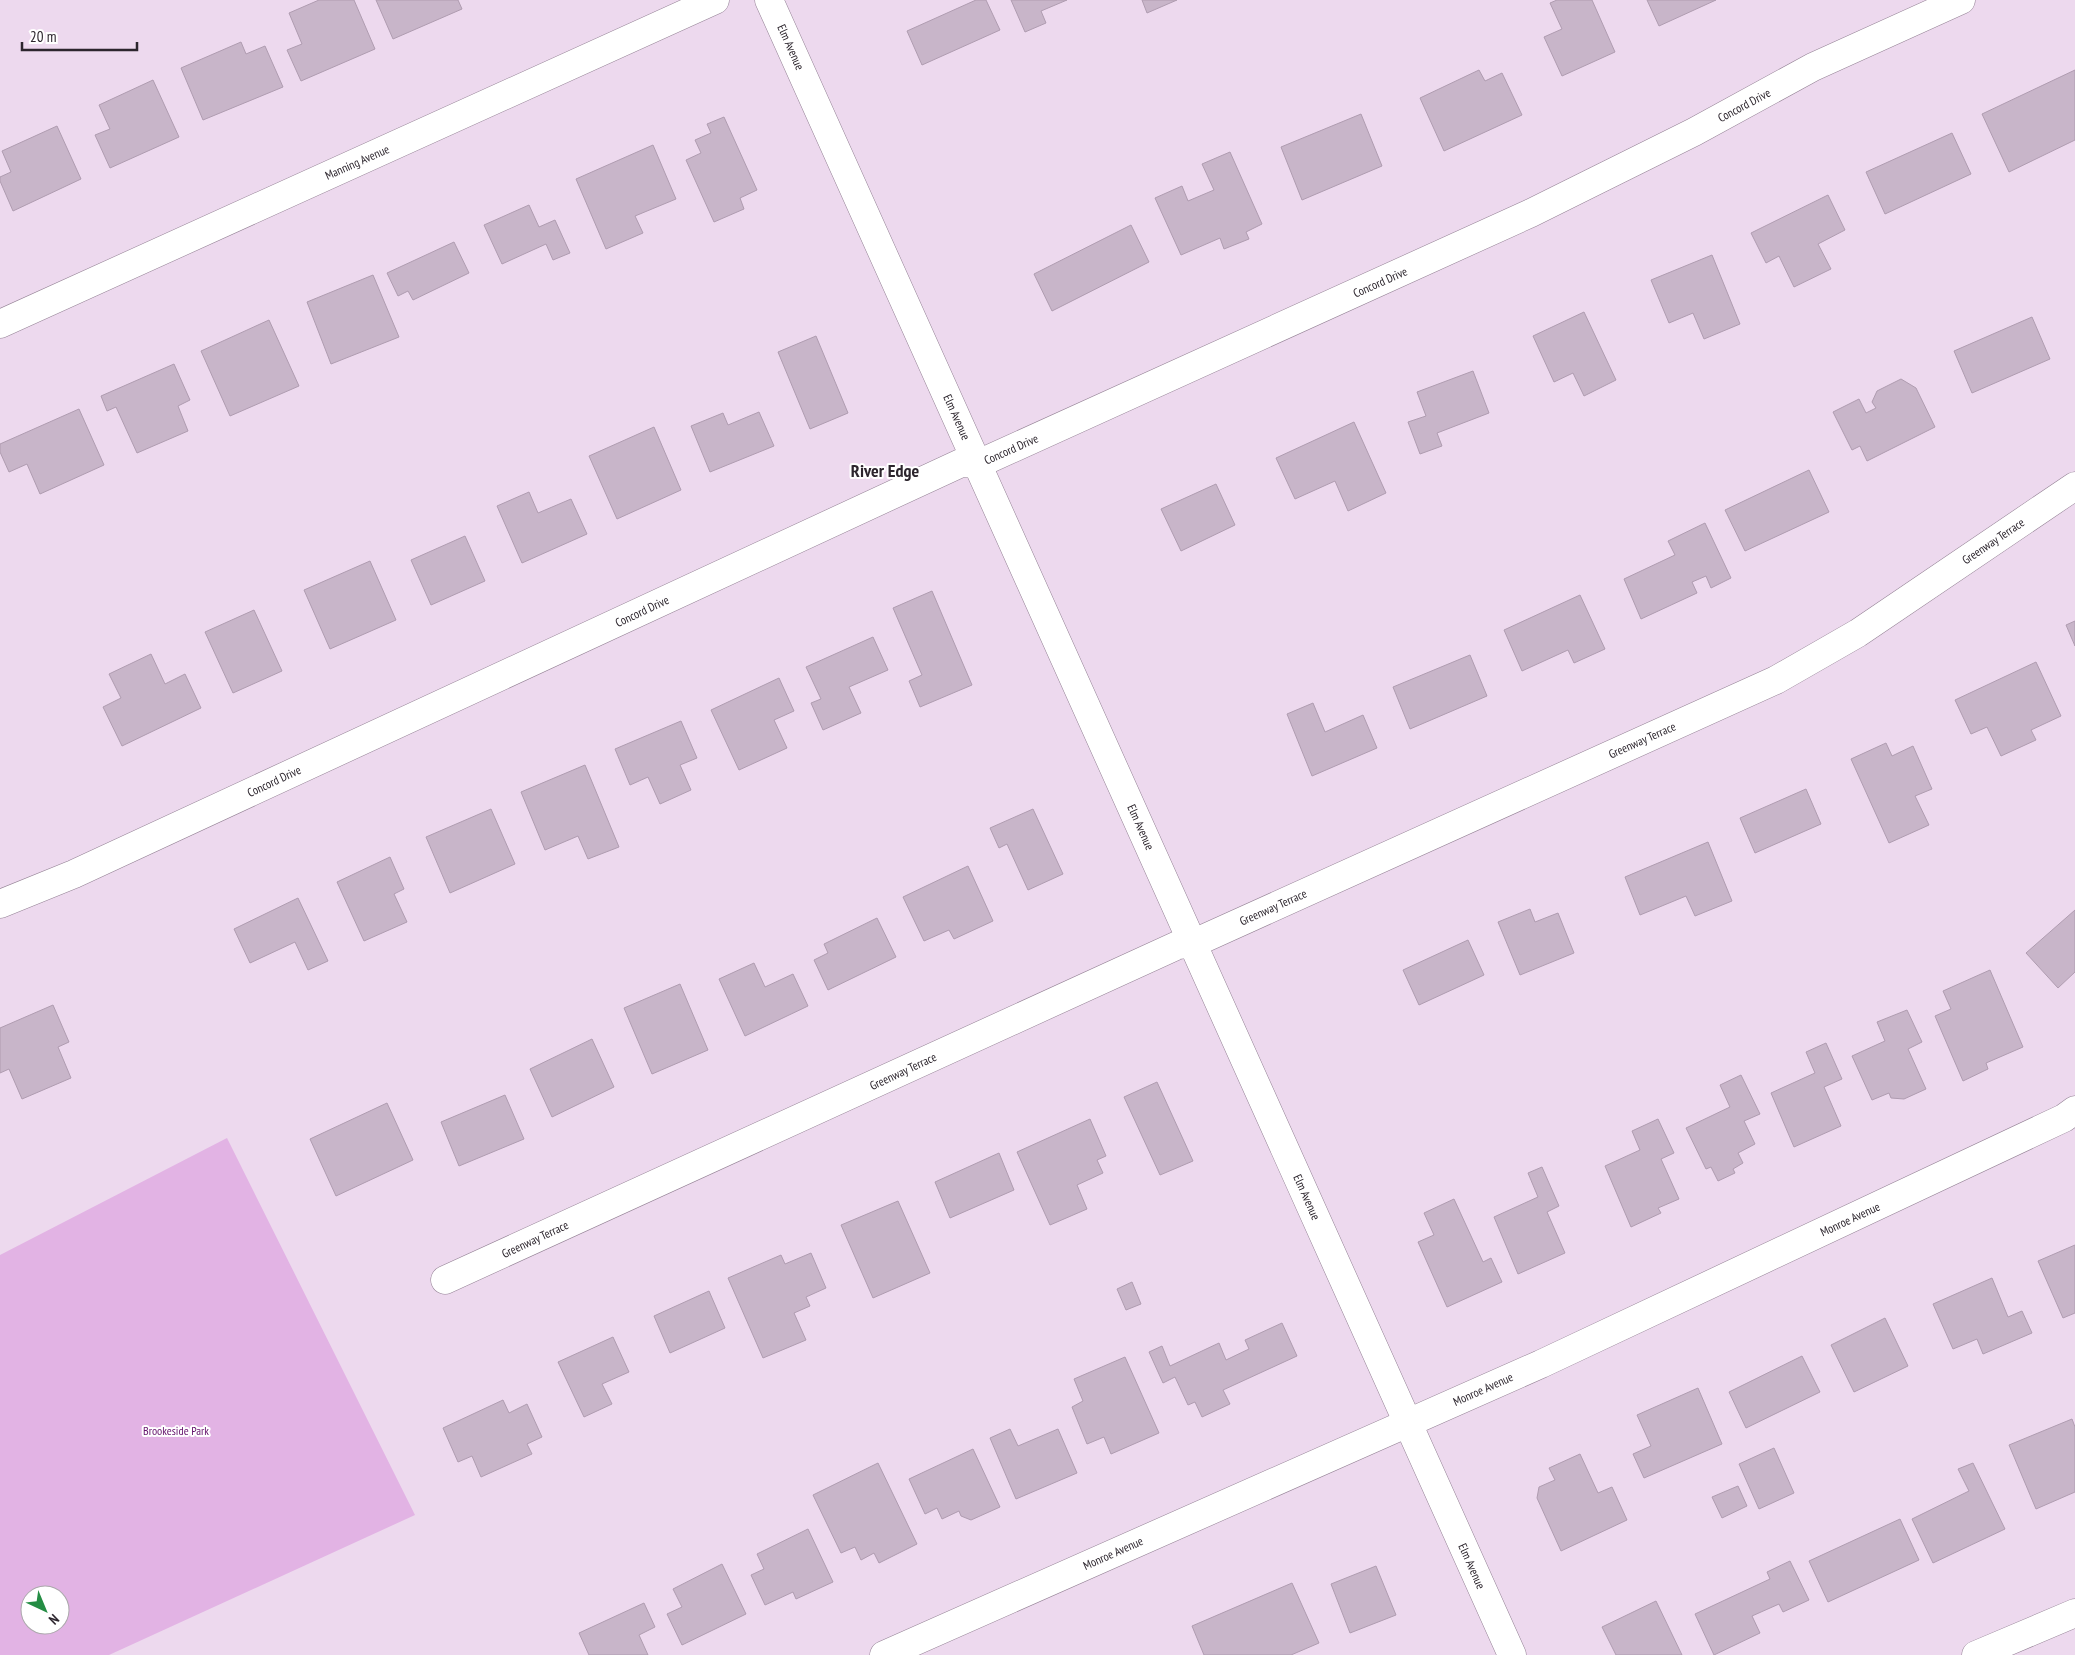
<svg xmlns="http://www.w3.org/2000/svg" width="2075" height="1655" font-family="'PT Sans Narrow',sans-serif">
<rect width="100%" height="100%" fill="#edd9ee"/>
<path fill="#e2b3e4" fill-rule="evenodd" d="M227,1138L415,1515L109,1655H0V1255ZM30,1595H60V1625H30Z"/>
<g fill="#c8b5c9" stroke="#af9cb0">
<path d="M319,0H354L375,49L301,81L287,50L302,44L289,13Z"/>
<path d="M376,0H458L462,9L393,39Z"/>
<path d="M976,0H986L1000,30L922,65L907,31Z"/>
<path d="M1011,0H1067L1041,11L1046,23L1025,32Z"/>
<path d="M1142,0H1177L1147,13Z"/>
<path d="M1557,0H1592L1615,52L1562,76L1544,37L1562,29L1550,3Z"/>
<path d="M1647,0H1716L1659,26Z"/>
<path d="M241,42L246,54L265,46L283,87L203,120L181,68Z"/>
<path d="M1479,70L1485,81L1502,73L1522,115L1444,151L1420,98Z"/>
<path d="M2075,70V140L2009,172L1982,114Z"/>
<path d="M153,80L179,137L110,168L95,135L110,129L99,105Z"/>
<path d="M1361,114L1382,166L1302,200L1281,147Z"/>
<path d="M724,117L757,190L740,198L744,209L714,222L686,160L701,153L695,140L711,133L707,124Z"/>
<path d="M57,126L81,179L13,211L0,181V177L11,172L2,151Z"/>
<path d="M1952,133L1971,174L1885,214L1866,172Z"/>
<path d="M653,145L676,199L635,216L643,233L606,249L576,179Z"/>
<path d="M1230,152L1262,224L1246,232L1249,239L1224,249L1220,238L1181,255L1155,198L1182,186L1188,201L1214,190L1202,164Z"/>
<path d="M1828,195L1845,230L1818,244L1831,269L1794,287L1779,256L1766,263L1751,233Z"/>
<path d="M529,205L539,227L555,220L570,253L553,260L546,244L502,264L484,225Z"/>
<path d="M1131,225L1149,262L1052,311L1034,274Z"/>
<path d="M454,242L469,273L413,300L408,291L398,296L387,273Z"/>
<path d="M1712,255L1740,324L1704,339L1693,313L1669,323L1651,280Z"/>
<path d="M373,275L399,337L331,364L307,302Z"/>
<path d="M1584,312L1616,380L1584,396L1573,373L1554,382L1533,336Z"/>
<path d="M2032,317L2050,359L1972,393L1954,351Z"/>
<path d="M269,320L299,386L230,416L201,351Z"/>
<path d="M816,336L848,413L810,429L778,352Z"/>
<path d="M174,364L190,400L178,406L188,431L137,453L116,407L107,411L101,396Z"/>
<path d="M1473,371L1489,413L1437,433L1442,446L1420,454L1408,422L1426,416L1417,392Z"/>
<path d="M1901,379L1916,388L1935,427L1867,461L1860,446L1852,450L1833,412L1859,399L1866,413L1876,408L1872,402L1877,391Z"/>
<path d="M79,409L104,465L40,494L27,464L9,472L0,452V444Z"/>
<path d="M759,412L774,446L710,472L691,426L723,413L728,425Z"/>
<path d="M1354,422L1386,493L1348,511L1335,481L1295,499L1276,458Z"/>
<path d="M654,427L681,490L617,519L589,456Z"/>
<path d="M1809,470L1829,512L1745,551L1725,510Z"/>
<path d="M1216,484L1235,525L1181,551L1161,509Z"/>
<path d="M529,492L538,513L571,499L587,534L522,563L497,506Z"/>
<path d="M1705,523L1731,578L1711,588L1706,576L1692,582L1697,593L1641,619L1624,579L1675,555L1668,541Z"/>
<path d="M465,536L485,581L431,605L411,560Z"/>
<path d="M370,561L396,620L330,649L304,590Z"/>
<path d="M932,591L972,685L920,707L909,681L922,675L893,608Z"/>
<path d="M1580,595L1605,649L1574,663L1568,650L1522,671L1504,630Z"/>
<path d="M254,610L282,671L233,693L205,632Z"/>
<path d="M2075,621V646L2066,625Z"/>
<path d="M873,637L888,670L849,687L861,713L823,730L811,703L821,699L806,667Z"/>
<path d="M151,654L165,684L185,674L201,708L122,746L103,707L121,698L109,674Z"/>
<path d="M1470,655L1487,696L1410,729L1393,687Z"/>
<path d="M2036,662L2061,716L2031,730L2036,740L2001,756L1987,727L1971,734L1955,700Z"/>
<path d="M779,678L794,711L774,720L787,748L739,770L711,710Z"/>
<path d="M1313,703L1325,732L1363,715L1377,748L1312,776L1287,714Z"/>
<path d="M681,721L697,758L680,765L691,790L660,804L648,777L630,785L615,749Z"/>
<path d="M1886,743L1892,756L1913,746L1932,789L1915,796L1929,825L1889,843L1851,759Z"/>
<path d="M585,765L619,847L588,859L578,836L545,850L521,792Z"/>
<path d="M1806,789L1821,824L1755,853L1740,818Z"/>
<path d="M491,809L515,864L450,893L426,837Z"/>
<path d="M1033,809L1063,874L1028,890L1007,844L999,848L990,828Z"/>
<path d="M1708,842L1732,901L1695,916L1686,896L1640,915L1625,877Z"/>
<path d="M390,857L404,889L394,894L407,922L364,941L337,882Z"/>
<path d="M968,866L993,921L954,939L949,930L924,941L903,897Z"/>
<path d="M298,898L328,961L308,970L295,942L250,963L234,929Z"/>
<path d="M1530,909L1535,922L1558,913L1574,953L1520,975L1498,922Z"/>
<path d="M2075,910V972L2058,988L2026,953Z"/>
<path d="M877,918L896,957L828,990L814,960L828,953L824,944Z"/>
<path d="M1468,940L1484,975L1419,1005L1403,970Z"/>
<path d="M754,963L765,987L793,974L808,1006L745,1036L719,979Z"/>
<path d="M1990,970L2023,1047L1986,1063L1988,1069L1963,1081L1935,1016L1951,1009L1943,991Z"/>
<path d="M680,984L708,1050L652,1074L624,1008Z"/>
<path d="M53,1005L69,1042L58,1047L71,1078L22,1099L9,1069L0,1073V1028Z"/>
<path d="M1907,1010L1922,1042L1908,1049L1926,1089L1904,1099L1891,1098L1889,1093L1872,1100L1852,1056L1885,1041L1877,1022Z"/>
<path d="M592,1039L614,1087L552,1117L530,1069Z"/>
<path d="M1826,1043L1842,1079L1824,1087L1841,1126L1794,1147L1771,1093L1815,1073L1806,1052Z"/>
<path d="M1741,1075L1760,1114L1744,1121L1755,1144L1738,1153L1743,1163L1733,1169L1735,1173L1718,1181L1711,1167L1706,1169L1686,1128L1730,1107L1720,1085Z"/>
<path d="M1157,1082L1193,1161L1160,1175L1124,1097Z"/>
<path d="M505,1095L524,1139L459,1166L441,1122Z"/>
<path d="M387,1103L413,1160L336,1196L310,1139Z"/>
<path d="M1090,1119L1106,1156L1097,1160L1103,1173L1077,1185L1087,1209L1050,1225L1017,1152Z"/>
<path d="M1658,1119L1674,1153L1661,1159L1679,1199L1658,1208L1661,1213L1631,1227L1605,1166L1640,1150L1632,1131Z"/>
<path d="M999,1153L1014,1190L950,1218L935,1182Z"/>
<path d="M1542,1167L1559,1206L1547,1212L1565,1253L1518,1274L1494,1217L1538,1197L1528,1173Z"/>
<path d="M1454,1199L1483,1262L1491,1258L1502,1282L1447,1307L1418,1242L1434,1235L1424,1213Z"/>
<path d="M898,1201L930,1273L873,1298L841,1225Z"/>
<path d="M2075,1245V1313L2063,1318L2038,1261Z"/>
<path d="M811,1253L826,1288L806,1297L810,1306L794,1313L806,1340L763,1358L728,1278L781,1255L785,1264Z"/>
<path d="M1992,1278L2008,1317L2022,1311L2032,1333L1983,1354L1977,1339L1953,1349L1933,1304Z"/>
<path d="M1132,1282L1141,1304L1126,1310L1117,1289Z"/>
<path d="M709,1291L725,1328L670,1353L654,1316Z"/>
<path d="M1885,1318L1908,1366L1854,1392L1831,1345Z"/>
<path d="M1282,1323L1297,1356L1223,1390L1230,1404L1202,1417L1195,1402L1188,1405L1175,1377L1163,1383L1149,1352L1162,1346L1170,1366L1219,1343L1226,1360L1249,1349L1245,1340Z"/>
<path d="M613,1337L629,1372L602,1384L612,1404L584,1417L558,1362Z"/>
<path d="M1802,1356L1820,1392L1746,1428L1729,1392Z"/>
<path d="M1125,1357L1159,1433L1111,1454L1104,1437L1087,1444L1072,1407L1083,1401L1074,1379Z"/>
<path d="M1698,1388L1722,1444L1644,1478L1633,1454L1651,1446L1637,1415Z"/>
<path d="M503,1400L509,1413L527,1404L542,1437L527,1444L532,1454L481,1477L472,1456L458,1462L443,1428Z"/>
<path d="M2072,1419L2075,1427V1492L2036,1509L2009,1445Z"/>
<path d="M1010,1429L1018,1446L1058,1429L1077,1473L1016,1499L990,1438Z"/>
<path d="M1774,1448L1794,1493L1759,1509L1739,1464Z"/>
<path d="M973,1449L1000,1507L971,1520L961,1516L959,1511L942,1519L937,1508L925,1514L909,1479Z"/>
<path d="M1580,1454L1598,1493L1612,1487L1627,1520L1561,1551L1537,1498L1539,1487L1555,1480L1549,1468Z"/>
<path d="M878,1463L917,1544L879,1563L874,1553L861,1560L855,1547L841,1553L813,1495Z"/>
<path d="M1973,1463L2005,1529L1933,1563L1912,1519L1969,1491L1958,1469Z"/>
<path d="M1738,1486L1747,1506L1722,1518L1712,1497Z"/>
<path d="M1900,1519L1919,1560L1828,1602L1809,1561Z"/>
<path d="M808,1529L833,1582L796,1599L793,1592L765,1605L751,1575L764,1569L757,1554Z"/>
<path d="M1790,1561L1809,1600L1783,1612L1779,1604L1752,1616L1760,1633L1714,1655L1695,1614L1770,1579L1767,1572Z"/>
<path d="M722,1564L746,1614L682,1645L667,1614L682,1607L673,1589Z"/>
<path d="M1376,1566L1396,1615L1350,1633L1331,1584Z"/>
<path d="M1292,1583L1319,1643L1291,1655H1204L1192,1626Z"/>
<path d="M1656,1601L1682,1655H1616L1602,1627Z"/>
<path d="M644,1603L655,1627L639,1635L648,1655H589L579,1633Z"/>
</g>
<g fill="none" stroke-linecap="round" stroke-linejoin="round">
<g stroke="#948295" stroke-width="29">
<g id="street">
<path d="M769,0L1512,1655"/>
<path d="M0,324L715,0"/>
<path d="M0,904L74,874L961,463L978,464L1531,213L1694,132L1813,67L1961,0"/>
<path d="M445,1280L1178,945L1194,943L1776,680L1858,633L2075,486"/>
<path d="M884,1655L1541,1364L2064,1118L2075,1110"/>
<path d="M1976,1655L2075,1613"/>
</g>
</g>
<use href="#street" stroke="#fff" stroke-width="28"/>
</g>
<g text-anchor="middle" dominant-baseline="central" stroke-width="4" stroke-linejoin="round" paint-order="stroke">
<g font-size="12" fill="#2c252d" stroke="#fff">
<text transform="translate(791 47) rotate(66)">Elm Avenue</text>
<text transform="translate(1744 105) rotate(-28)">Concord Drive</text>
<text transform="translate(357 162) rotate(-24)">Manning Avenue</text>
<text transform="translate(1380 282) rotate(-24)">Concord Drive</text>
<text transform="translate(957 417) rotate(66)">Elm Avenue</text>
<text transform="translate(1011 449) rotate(-24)">Concord Drive</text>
<text transform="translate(1993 541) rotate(-34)">Greenway Terrace</text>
<text transform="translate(642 611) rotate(-25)">Concord Drive</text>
<text transform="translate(1642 740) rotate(-24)">Greenway Terrace</text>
<text transform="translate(274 781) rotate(-25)">Concord Drive</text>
<text transform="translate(1141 827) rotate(66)">Elm Avenue</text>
<text transform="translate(1273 907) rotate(-24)">Greenway Terrace</text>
<text transform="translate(903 1071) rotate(-25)">Greenway Terrace</text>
<text transform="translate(1307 1197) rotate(66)">Elm Avenue</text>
<text transform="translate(1850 1219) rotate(-25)">Monroe Avenue</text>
<text transform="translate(535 1239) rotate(-25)">Greenway Terrace</text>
<text transform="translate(1483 1389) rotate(-24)">Monroe Avenue</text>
<text transform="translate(1113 1553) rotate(-24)">Monroe Avenue</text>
<text transform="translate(1472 1566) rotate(66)">Elm Avenue</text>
</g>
<g font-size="12" fill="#64126b" stroke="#fff">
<text x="176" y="1430">Brookeside Park</text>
</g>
<g font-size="18" font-weight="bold" fill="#2c252d" stroke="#fff">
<text x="885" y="470">River Edge</text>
</g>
</g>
<g transform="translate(45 1610) rotate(136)"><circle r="24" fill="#ffffff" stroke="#aba8ab"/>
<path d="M0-4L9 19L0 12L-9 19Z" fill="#248d44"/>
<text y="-8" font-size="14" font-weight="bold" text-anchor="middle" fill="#2c252d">N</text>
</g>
<path d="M22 42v8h115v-8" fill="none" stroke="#2c252d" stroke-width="2.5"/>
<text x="30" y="42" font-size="15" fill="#2c252d" stroke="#ffffff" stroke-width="4" paint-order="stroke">20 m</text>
</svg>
